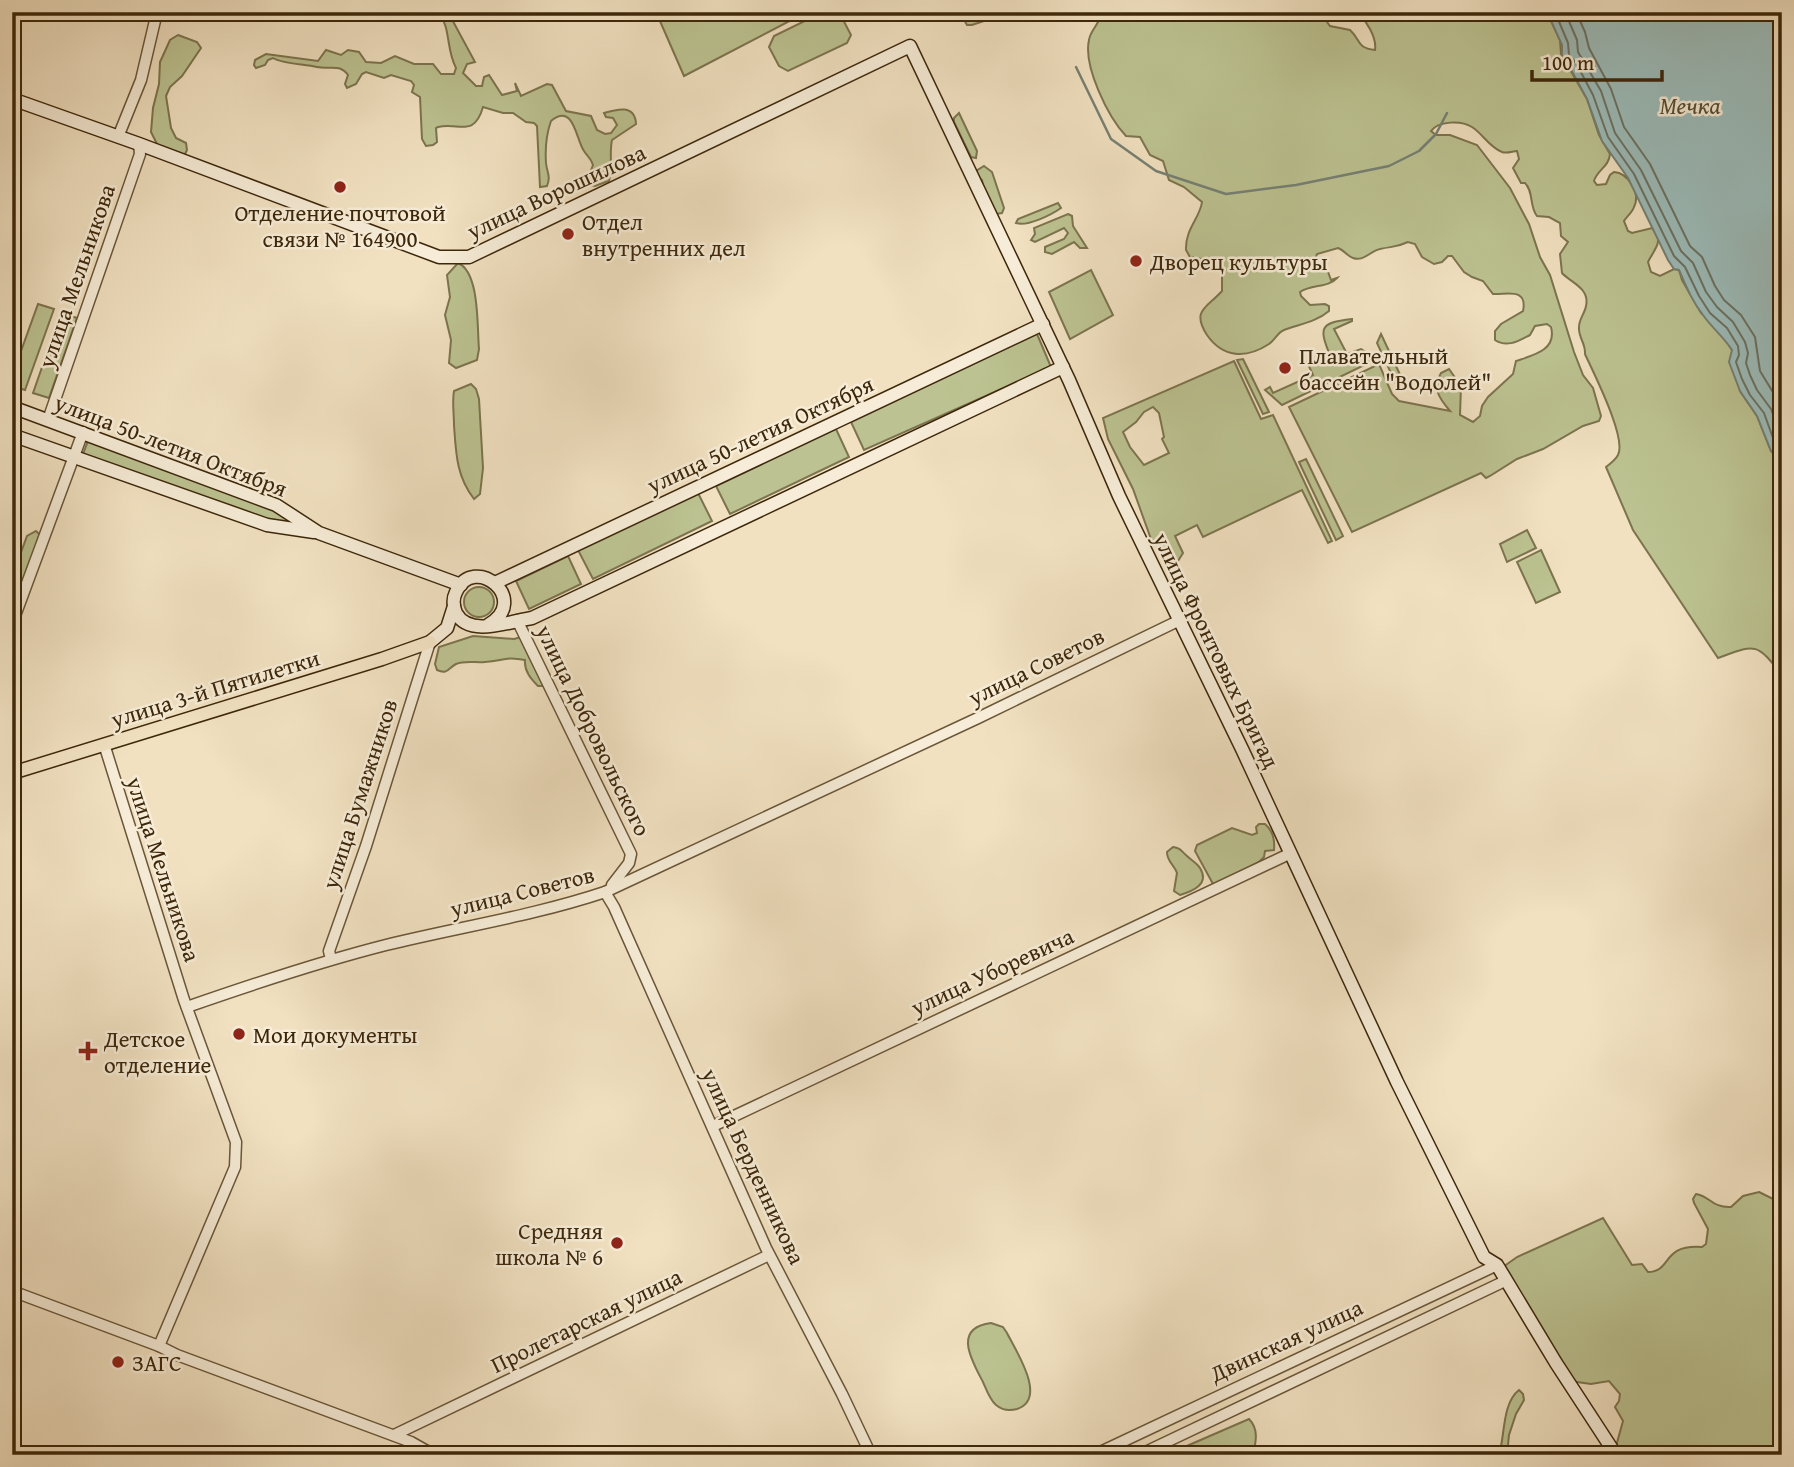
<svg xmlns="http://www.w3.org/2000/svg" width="1794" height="1467" font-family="'Gentium Book Plus',serif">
<rect width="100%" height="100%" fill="#f1e1c1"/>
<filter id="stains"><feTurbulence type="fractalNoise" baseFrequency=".00286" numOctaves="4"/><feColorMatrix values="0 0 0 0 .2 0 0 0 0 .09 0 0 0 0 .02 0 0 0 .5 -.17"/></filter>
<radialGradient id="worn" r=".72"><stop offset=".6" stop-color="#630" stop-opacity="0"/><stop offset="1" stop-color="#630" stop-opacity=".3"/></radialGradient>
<g fill="#bcc291" stroke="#7c744e" stroke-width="2" fill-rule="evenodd">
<path d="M439,12H448L475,62L467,64L463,73L476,86H482L484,77L489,75L502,95L517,91L515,83L521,96L547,84L552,85L566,111L591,116L597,130L605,134L611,133L617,125L613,118L606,117L604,113C617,109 635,104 636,124L612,140C609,153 613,166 609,181L595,186L585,184L583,180L590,173L593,165C591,158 587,156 584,151C576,140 574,102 551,121C546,135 545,148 546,163C547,173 551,176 547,186L540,187L537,126L534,123L526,122L513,113H503L483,107C474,138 459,122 438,127L436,128L437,142L433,145L426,146L422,139L420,97L412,92L414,85L411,81L391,75L384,78L366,72L362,74L356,84L347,88L345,84L348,75C339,63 330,70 317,67C305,64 283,64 273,58L268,60L265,65L256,68L254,65L255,60L266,54L318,61L326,50L341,55L348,50L359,52L366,62L381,63L395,56L414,64H433L441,74H454L456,68C446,49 451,30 439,12Z"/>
<path d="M656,12H802L803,14L684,76Z"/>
<path d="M823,12H839L851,35L847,43L788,71L779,66L769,47L774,36Z"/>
<path d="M1011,12L972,25H967L963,18L964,12Z"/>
<path d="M1095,12H1320L1330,26L1350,30C1361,40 1356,48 1375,50C1377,37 1366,21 1358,12H1547L1560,40L1561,54L1587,99L1599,135L1610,154C1609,167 1597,170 1594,181L1597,185L1606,184L1610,175L1614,172C1628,173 1641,193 1634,207C1632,213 1627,216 1624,221L1628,231L1632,233L1652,228C1665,242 1654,249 1648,262L1651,272L1660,276L1674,269L1679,270L1682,280L1701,313L1721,332L1732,350L1740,391L1757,416L1771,451L1782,463V675C1756,642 1756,644 1718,658L1633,530L1606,467C1610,464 1616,459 1618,455C1627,438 1593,372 1585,354C1586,344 1578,337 1579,327C1579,319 1585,313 1586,306C1590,288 1571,283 1562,273L1560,254L1568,242L1561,236L1560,223L1549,217L1537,216C1529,206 1534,192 1525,183H1521L1513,168L1519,159L1517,151C1513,151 1507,154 1502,152C1489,147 1483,134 1472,127C1461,120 1438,121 1431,131L1436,135H1450L1477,145L1510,188L1529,224L1540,257L1550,275L1574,352L1583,375L1593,388L1601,416L1599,421L1583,426L1543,449L1517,459L1490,476L1486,478L1481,473L1352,532L1289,407L1379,364L1392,394L1399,401L1450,411C1440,399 1432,390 1441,373L1449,369L1461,386L1460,415L1473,422L1480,416L1482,406L1488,397L1513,374L1516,361C1534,355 1557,350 1551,327L1547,324L1535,326L1530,335C1518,341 1507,348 1495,340V331L1501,324L1523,311C1528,287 1506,295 1493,294L1483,281L1472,277L1464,272L1452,256H1448L1442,262L1434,264L1422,257L1415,244L1408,242C1395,248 1393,246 1380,249C1370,251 1364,262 1353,258C1347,256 1344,250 1338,248L1317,254L1315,260L1322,268L1327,269L1331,280L1337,278C1328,288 1312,284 1300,292L1301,296L1310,305L1325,304L1329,306V311C1316,322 1300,324 1284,330C1277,333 1275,340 1269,344C1246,359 1223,358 1207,335C1191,310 1207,308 1222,291V269L1212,261L1190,257L1186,250C1185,229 1200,218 1202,202L1184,187L1169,180L1163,161L1150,155L1140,137L1126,136C1108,117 1083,66 1089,40C1090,32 1096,27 1099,20Z"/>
<path d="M178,35L197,42L201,48L182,76L170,87L166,96L171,128L176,138L186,143L187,150L184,156L160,150L151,132L153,108L159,84L160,62L170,40Z"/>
<path d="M959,113L977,151L976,158L971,157L954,122V118Z"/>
<path d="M984,166L992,172L1004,208L1002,213L996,214C991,205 983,189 982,180L977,177L976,171Z"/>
<path d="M1058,203L1061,208C1051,215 1027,227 1016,223L1018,219Z"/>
<path d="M1068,214L1072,216L1073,226L1087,248H1080L1074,242L1052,254L1045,252V247L1064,239L1068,233L1064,228L1035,242L1031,240L1035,234L1034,228Z"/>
<path d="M458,263C480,272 477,328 479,349L477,360L456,368L449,363L451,340L445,315L450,297L447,275Z"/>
<path d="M1091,270L1113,315L1070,339L1049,292Z"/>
<path d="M38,304L54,309L25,390L12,386V376Z"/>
<path d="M61,313L77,318L49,398L33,393Z"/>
<path d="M1352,319V321L1334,329L1347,354L1361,349L1377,359L1282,405L1265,390L1270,387L1273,393L1313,375L1307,362L1331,358C1319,328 1318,323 1352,319Z"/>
<path d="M1037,334L1051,367L864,450L851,422Z"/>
<path d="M1381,334L1403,381L1396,384L1377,343Z"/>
<path d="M1243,359L1269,412L1263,414L1237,360Z"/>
<path d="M1234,361L1261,419L1273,415L1332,541L1328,543L1302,490L1203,537L1197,525L1175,536L1183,553L1178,561H1172L1151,539L1133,489L1108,439L1103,418ZM1153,407L1159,413L1164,437L1162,439L1169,453L1144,465L1130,447L1123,432L1136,422L1144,412Z"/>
<path d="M471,384L476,389L479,399L483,468L480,494L474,499C456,476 456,452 454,425C454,413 452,403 454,391Z"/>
<path d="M836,429L849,457L730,514L716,486Z"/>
<path d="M88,441L260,503L288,518L286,523L255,517L83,454Z"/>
<path d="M1306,459L1343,536L1336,540L1299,462Z"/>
<path d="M698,493L712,521L593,579L578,550Z"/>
<path d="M1527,530L1536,548L1507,562L1500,544Z"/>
<path d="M36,531L40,535L12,616V577L27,536Z"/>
<path d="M1541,550L1560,592L1536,603L1517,562Z"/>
<path d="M568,556L581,584L529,609L516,581Z"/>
<circle cx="479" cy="602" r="15"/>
<path d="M473,636L514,639L521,637L544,686H538C531,679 524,671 525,660C505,656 503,661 485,662C476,663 465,660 456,664C448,668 448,675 437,670L435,664L439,647Z"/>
<path d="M1259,824H1265C1273,831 1275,840 1274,850L1265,851L1264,857L1259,862L1217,884H1213L1195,851L1197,845L1232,828L1252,835L1257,833L1256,827Z"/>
<path d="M1173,847C1181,848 1181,851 1187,856C1191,860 1197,863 1200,868C1210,884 1193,891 1180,895L1174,891L1177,873C1174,864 1167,862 1167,852Z"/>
<path d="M1759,1192L1777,1201L1782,1200V1455H1617L1615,1450L1623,1421L1615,1407L1619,1401L1620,1394L1609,1381L1591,1384L1570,1381L1503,1267L1517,1257L1603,1218L1632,1265L1642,1264L1648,1272C1672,1272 1661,1244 1702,1247L1706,1244L1708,1229L1694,1203L1693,1199L1696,1194C1710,1196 1712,1208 1731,1207L1743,1196Z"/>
<path d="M991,1323L1003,1327L1007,1333C1016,1351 1048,1399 1017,1409C1010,1411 1002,1410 996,1405C990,1400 986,1389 983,1382C972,1361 952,1328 991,1323Z"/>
<path d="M1519,1390L1523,1394L1524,1400L1516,1414L1509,1435L1507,1455H1499C1505,1436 1502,1403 1519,1390Z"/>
<path d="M1249,1419C1259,1429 1256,1442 1253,1455H1166Z"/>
</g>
<path fill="#9cbcba" stroke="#768074" stroke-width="2" d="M1547,12H1782V463L1771,451L1757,416L1740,391L1729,362L1732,350C1723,336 1712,328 1703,315C1692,301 1686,286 1679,270L1674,269L1668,260L1628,178L1602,141L1587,99L1569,66L1562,59V45Z"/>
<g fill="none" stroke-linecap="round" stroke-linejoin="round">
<g stroke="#6c7262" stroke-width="2">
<path d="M1555,12L1568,43L1569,55L1576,63L1593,95L1608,137L1634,174L1674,256L1685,267L1699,296L1710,313L1727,328L1738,346L1739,355L1736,362L1742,379L1750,395L1764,413L1773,438L1782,453"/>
<path d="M1565,12L1577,40L1578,52L1601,91L1615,133L1641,170L1681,251L1693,263L1706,292L1717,307L1733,322L1745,342L1748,353L1746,363L1750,375L1757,390L1771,409L1782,437"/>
<path d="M1576,12L1585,32L1589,48L1611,89L1624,127L1650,164L1690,246L1702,257L1715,286L1724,300L1741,315L1755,337L1760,371L1782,407"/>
</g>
<path stroke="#768074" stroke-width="2.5" d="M1076,67L1111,139L1156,171L1226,194L1296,185L1389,166L1419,151L1436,134L1447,113"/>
<g stroke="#6a5638" stroke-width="13">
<g id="tertiary">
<path d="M118,137L141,80L157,12"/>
<path d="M48,420L140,154L139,144"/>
<path d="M517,620L631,854L629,863L612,885"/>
<path d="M12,624L83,432"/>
<path d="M104,744L184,1000L236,1142L235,1167L159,1346"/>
<path d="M605,892L614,907L766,1248L842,1394L871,1455"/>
<path d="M331,959L329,951L366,846L430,642"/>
<path d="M187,1007C253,984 319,962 386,945C459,927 533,916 605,892L978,718L1180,620"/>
<path d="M713,1126L1289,854"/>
<path d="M12,1291L159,1346L177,1355L411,1442L434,1455"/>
<path d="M394,1435L769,1255"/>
<path d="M1094,1455L1497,1265"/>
<path d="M1139,1455L1505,1281"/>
</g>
</g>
<g stroke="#3d270a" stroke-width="15">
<g id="secondary">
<path d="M12,99L139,144L439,257H469L910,46L1069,380L1119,496L1242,749L1397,1082L1484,1257L1497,1265L1556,1363L1616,1455"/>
<path d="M12,407L276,505L319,533L461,585"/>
<path d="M12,435L267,525L314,532"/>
<path d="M495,583L1043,324"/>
<path d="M488,625C532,600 474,552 456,592C453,598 453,606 456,613C469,638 511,621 532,618L1063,367"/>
<path d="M430,642L447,628L454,606"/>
</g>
</g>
<g stroke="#3d270a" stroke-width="15">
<path id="primary" d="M12,773L382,659L430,642"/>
</g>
<use href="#tertiary" stroke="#f6ecd7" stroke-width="10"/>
<use href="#secondary" stroke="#f6ecd7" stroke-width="12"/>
<use href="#primary" stroke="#f1e1c1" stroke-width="12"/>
</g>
<g fill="#8f2418" stroke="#f6ecd7" stroke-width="2.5">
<circle cx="340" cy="187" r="7"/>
<circle cx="568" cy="234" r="7"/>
<circle cx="1136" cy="261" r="7"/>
<circle cx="1285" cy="368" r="7"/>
<circle cx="239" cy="1034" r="7"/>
<path d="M84.5 1040.5h7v7h7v7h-7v7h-7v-7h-7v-7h7z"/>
<circle cx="617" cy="1243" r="7"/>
<circle cx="118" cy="1362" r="7"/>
</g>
<g text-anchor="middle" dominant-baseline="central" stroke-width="5" stroke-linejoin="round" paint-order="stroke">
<g font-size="23" fill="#3d270a" stroke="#f6ecd7">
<text transform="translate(556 191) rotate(-25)">улица Ворошилова</text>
<text transform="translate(76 276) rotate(-71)">улица Мельникова</text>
<text transform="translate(760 434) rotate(-25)">улица 50-летия Октября</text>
<text transform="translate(171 445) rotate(21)">улица 50-летия Октября</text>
<text transform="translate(1217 650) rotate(64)">улица Фронтовых Бригад</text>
<text transform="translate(1036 666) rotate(-26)">улица Советов</text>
<text transform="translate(215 688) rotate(-17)">улица 3-й Пятилетки</text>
<text transform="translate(594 730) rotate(64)">улица Добровольского</text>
<text transform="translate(359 794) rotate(-72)">улица Бумажников</text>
<text transform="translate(164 869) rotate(72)">улица Мельникова</text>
<text transform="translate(522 891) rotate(-14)">улица Советов</text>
<text transform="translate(992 971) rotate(-25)">улица Уборевича</text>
<text transform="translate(754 1166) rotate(65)">улица Берденникова</text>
<text transform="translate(586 1320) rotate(-26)">Пролетарская улица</text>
<text transform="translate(1286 1340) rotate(-25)">Двинская улица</text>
</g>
<g font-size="23" fill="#3d270a" stroke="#f6ecd7" text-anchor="start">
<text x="340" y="212" text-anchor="middle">Отделение почтовой<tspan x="340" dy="26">связи № 164900</tspan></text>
<text x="582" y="221">Отдел<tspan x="582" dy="26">внутренних дел</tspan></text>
<text x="1150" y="261">Дворец культуры</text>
<text x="1299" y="355">Плавательный<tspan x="1299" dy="26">бассейн "Водолей"</tspan></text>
<text x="253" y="1034">Мои документы</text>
<text x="104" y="1038">Детское<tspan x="104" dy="26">отделение</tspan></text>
<text x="603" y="1230" text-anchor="end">Средняя<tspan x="603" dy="26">школа № 6</tspan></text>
<text x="132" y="1362">ЗАГС</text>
</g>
<g font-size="24" font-style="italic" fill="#554c36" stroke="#f6ecd7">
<text x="1690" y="105">Мечка</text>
</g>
</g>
<rect width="1794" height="1467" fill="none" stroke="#f1e1c1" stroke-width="42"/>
<rect x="14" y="14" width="1766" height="1439" fill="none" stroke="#3d270a" stroke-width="3.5"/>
<rect x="21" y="21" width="1752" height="1425" fill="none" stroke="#3d270a" stroke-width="2"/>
<path d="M1532 70v10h130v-10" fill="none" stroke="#3d270a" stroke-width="3.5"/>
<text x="1542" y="70" font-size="21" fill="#3d270a" stroke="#f6ecd7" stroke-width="5" paint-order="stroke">100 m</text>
<rect width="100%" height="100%" filter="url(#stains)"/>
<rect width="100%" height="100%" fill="url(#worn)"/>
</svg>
